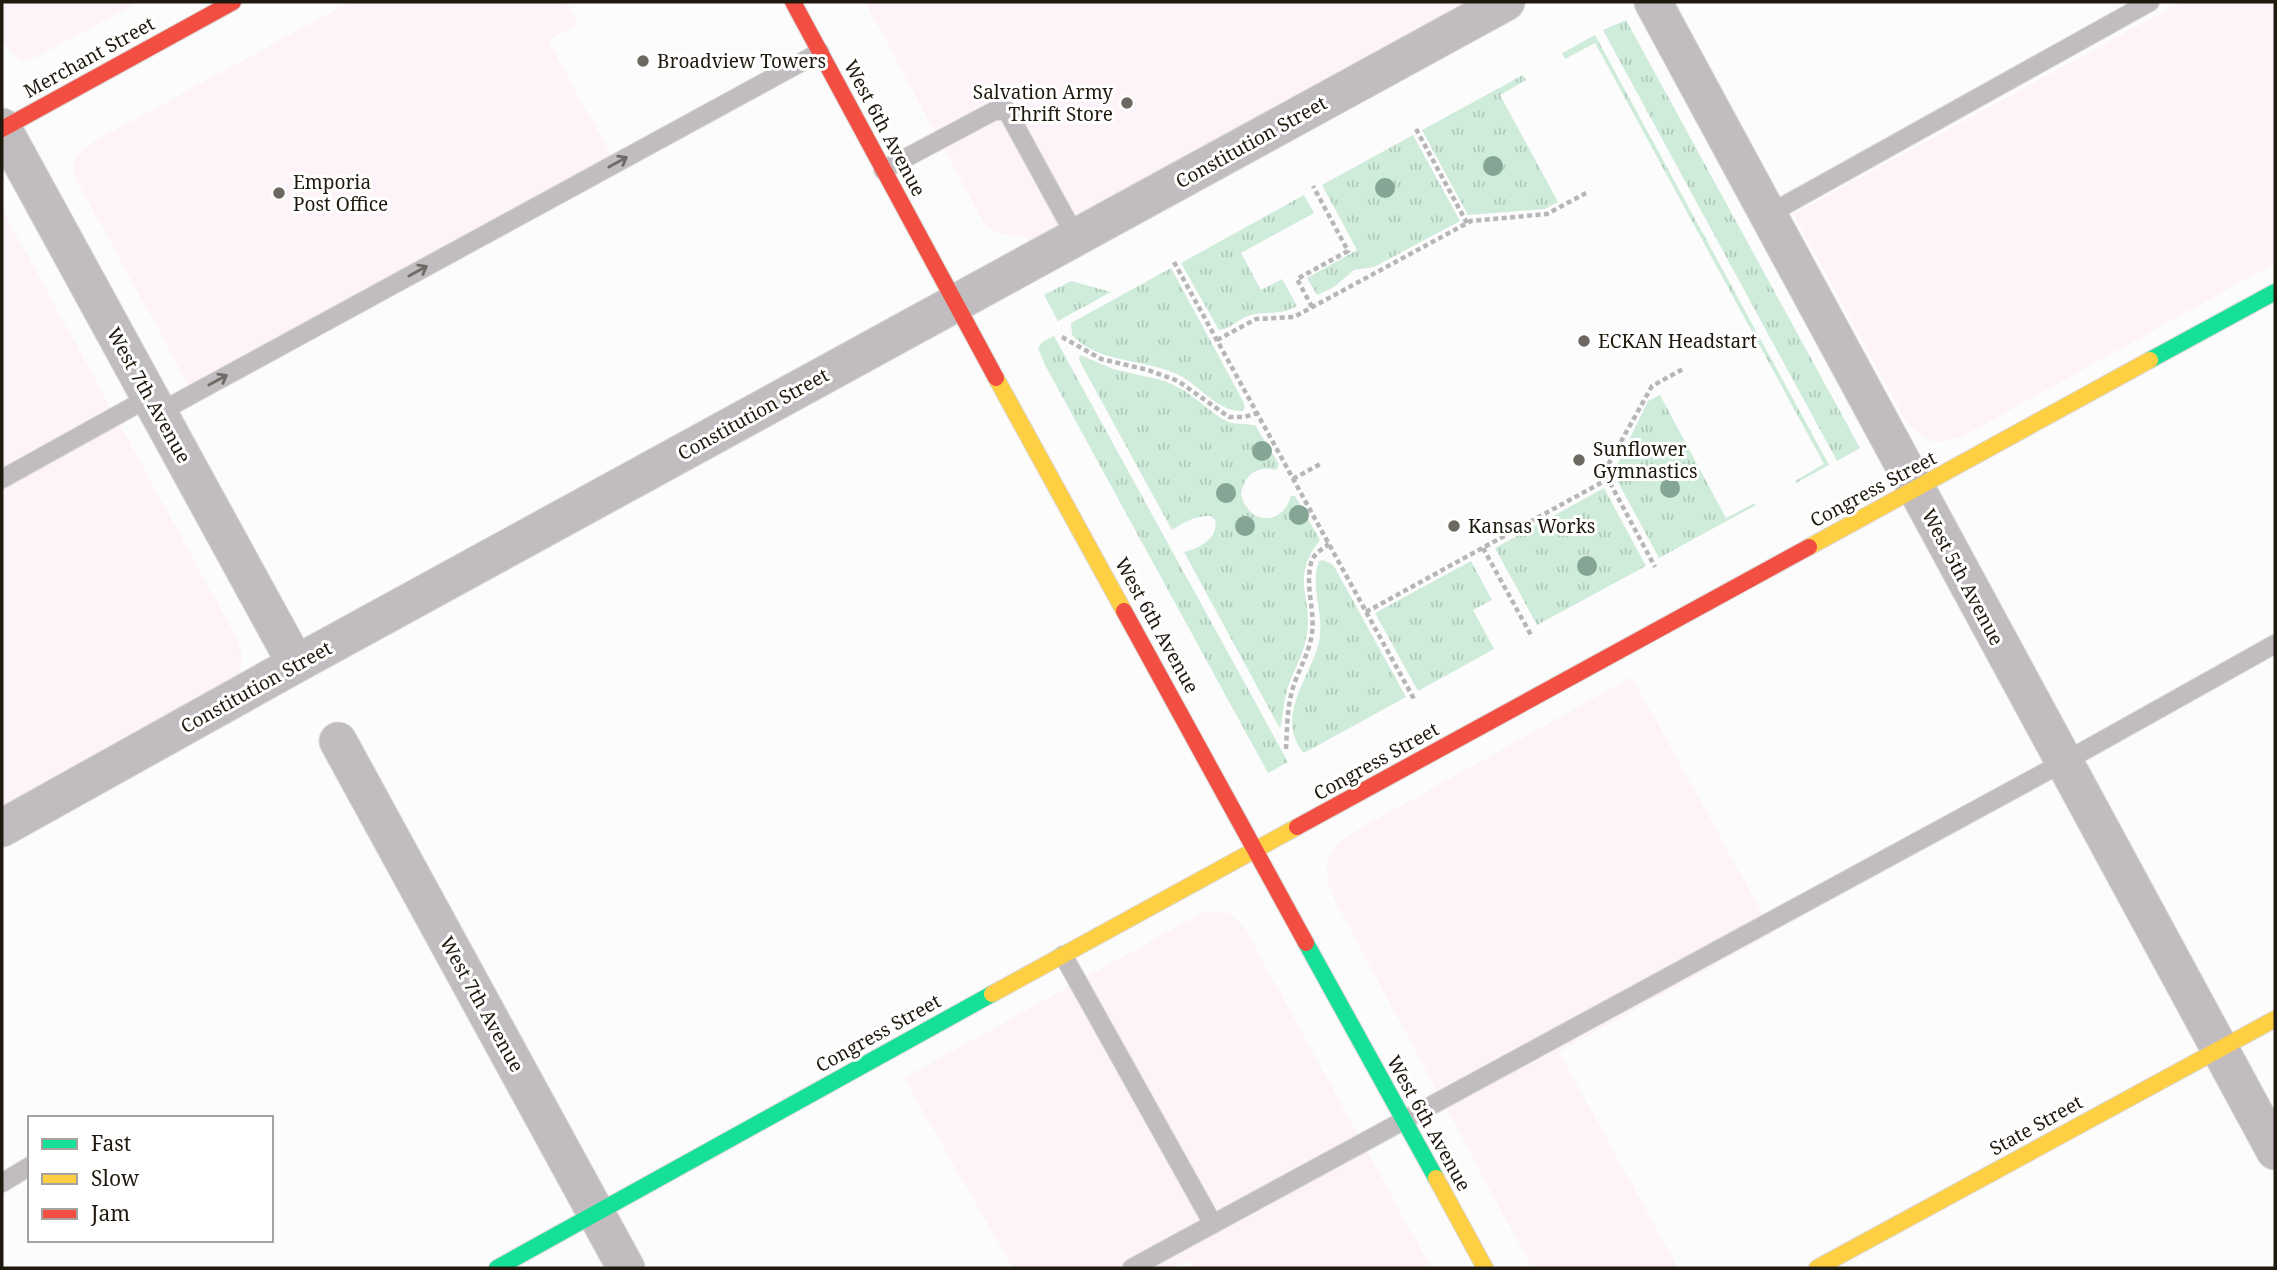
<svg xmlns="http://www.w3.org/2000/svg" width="2277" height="1270" font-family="'Noto Serif',serif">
<defs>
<pattern id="grass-tufts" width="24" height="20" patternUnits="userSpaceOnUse" patternTransform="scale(1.75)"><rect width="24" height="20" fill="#cfebda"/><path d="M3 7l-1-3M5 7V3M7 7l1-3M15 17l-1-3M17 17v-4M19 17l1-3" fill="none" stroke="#b1c9ba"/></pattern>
</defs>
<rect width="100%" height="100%" fill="#fcfcfc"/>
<g fill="#fdf3f9">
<path d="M2,2H138L35,58L28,60H22L11,53L2,38Z"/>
<path d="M350,2H566L578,23L548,41L619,169L197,400L77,181L74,171V163L79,154L95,141Z"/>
<path d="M865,2H1479L1031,239L996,232L984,223Z"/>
<path d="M2182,2H2275V263L1963,436L1947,441L1933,442L1920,435L1907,423L1793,214Z"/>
<path d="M2,209L238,641L242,656L240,673L234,681L2,811Z"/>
<path d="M1632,677L1773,933L1559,1052L1678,1268H1532L1334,899L1328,883L1327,868L1329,857L1335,847L1347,836Z"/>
<path d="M1217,911L1229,913L1244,927L1431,1268H1193L1188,1261L1174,1268H1013L904,1078L1202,913Z"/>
</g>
<g fill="url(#grass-tufts)">
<path d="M1626,20L1860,448L1837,461L1603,30Z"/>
<path d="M1595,35L1829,465L1796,483L1795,481L1824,464L1595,43L1565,59L1562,53Z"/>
<path d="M1523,75L1526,80L1500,95L1558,202L1545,209L1468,215L1422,130Z"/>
<path d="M1413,135L1460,221L1374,267L1354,270L1334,287L1317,295L1307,278L1357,250L1322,185Z"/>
<path d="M1304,195L1314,213L1241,253L1261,290L1282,279L1297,306C1279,316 1268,311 1251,315C1239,318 1231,329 1219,330L1181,263Z"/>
<path d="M1171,268L1243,401L1245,408L1242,411C1217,412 1199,384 1177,374C1145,359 1097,363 1072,335L1071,323Z"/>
<path d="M1071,281L1111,292L1058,321L1044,295Z"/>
<path d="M1054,336L1288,762L1268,773L1045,365L1038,348L1044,341Z"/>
<path d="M1080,355L1113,369L1165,381L1185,391L1222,419L1231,423L1255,425L1279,464L1276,470C1257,465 1244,475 1241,494C1248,525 1282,527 1291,496H1295L1320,540C1288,581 1315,597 1306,638C1303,655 1295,668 1289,684C1284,698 1283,712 1281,726L1279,727L1184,552C1199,548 1219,539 1215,520L1211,516C1196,515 1184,522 1172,530L1079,360Z"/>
<path d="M1660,395L1726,518L1755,503L1756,505L1659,558L1613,473L1648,401Z"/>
<path d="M1604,488L1646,566L1537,625L1495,548Z"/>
<path d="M1323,560L1332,564L1335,568L1406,697L1304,753C1272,715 1315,673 1320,636C1323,610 1310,586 1319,561Z"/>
<path d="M1471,561L1492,600L1473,610L1494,649L1418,691L1375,613Z"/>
</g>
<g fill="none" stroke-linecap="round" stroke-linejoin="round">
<g stroke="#d9d8d6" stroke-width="20">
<g id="lane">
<path d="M883,170L994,111H1007L1076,237"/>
<path d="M1769,214L2150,2"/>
<path d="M158,413L820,52"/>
<path d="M2,479L150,397"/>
<path d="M1063,955L1213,1224"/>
<path d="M2,1183L30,1166"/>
<path d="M1132,1268L2064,762L2275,644"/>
</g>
</g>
<g stroke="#d9d8d6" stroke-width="39">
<g id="street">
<path d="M1653,2L2275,1151"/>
<path d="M2,127L296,664"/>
<path d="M338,741L626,1268"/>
<path d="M2,828L296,664L1506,2"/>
</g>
</g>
<g stroke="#d9d8d6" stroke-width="18">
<g id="fast">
<path d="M2150,360L2275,292"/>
<path d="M1306,943L1436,1178"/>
<path d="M497,1268L992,994"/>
</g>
</g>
<g stroke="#d9d8d6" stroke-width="18">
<g id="slow">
<path d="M996,378L1124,611"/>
<path d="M1809,547L2150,360"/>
<path d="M992,994L1297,827"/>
<path d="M1436,1178L1485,1268"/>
<path d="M1817,1268L2275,1019"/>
</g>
</g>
<g stroke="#d9d8d6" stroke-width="18">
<g id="jam">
<path d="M793,2L996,378"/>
<path d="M2,129L233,2"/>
<path d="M1124,611L1306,943"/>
<path d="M1297,827L1809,547"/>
</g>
</g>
<g stroke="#b7b5b5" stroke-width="4.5" stroke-dasharray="5 3.5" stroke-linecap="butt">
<path d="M1416,129L1467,223"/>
<path d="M1174,262L1414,699"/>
<path d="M1312,307L1297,279L1348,251L1313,186"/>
<path d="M1062,337L1101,359L1148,370L1178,381L1229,417H1244L1257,413"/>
<path d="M1217,340L1256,319L1294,317L1471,221L1547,214L1586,193"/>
<path d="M1293,479L1322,463"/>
<path d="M1608,479L1604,472L1652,386L1683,369"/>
<path d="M1483,548L1531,635"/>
<path d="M1366,612L1608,479L1655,567"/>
<path d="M1286,749C1287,731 1287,712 1291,695C1296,673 1309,656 1312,633C1315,610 1305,587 1311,563C1313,554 1322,549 1329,544"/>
</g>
<use href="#lane" stroke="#c0bcbf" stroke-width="18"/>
<use href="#street" stroke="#c0bcbf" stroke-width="37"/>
<use href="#fast" stroke="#16e098" stroke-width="16"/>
<use href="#slow" stroke="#ffcf43" stroke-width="16"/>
<use href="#jam" stroke="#f24e42" stroke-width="16"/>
</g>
<g fill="#85a595">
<circle cx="1493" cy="166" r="10"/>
<circle cx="1385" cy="188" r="10"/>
<circle cx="1262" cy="451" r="10"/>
<circle cx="1670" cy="488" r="10"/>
<circle cx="1226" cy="493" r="10"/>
<circle cx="1299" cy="515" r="10"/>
<circle cx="1245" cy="526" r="10"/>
<circle cx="1587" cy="566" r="10"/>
</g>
<defs><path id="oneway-shaft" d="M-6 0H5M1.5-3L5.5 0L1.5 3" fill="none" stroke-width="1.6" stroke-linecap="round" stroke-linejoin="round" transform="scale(1.75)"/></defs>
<g stroke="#706a66">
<use href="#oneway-shaft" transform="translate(618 162) rotate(-29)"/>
<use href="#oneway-shaft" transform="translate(418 271) rotate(-29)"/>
<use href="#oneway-shaft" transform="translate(218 380) rotate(-29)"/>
</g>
<g fill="#6d6861" stroke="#fff" stroke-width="2.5">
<circle cx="643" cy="61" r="7"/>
<circle cx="1127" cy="103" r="7"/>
<circle cx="279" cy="193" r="7"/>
<circle cx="1584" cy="341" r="7"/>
<circle cx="1579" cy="460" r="7"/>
<circle cx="1454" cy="526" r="7"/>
</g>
<g text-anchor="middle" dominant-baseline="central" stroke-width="6" stroke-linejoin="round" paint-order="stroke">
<g font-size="19" fill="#20190d" stroke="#fff">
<text transform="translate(89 57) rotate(-29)">Merchant Street</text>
<text transform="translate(885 128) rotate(62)">West 6th Avenue</text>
<text transform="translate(1251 142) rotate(-29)">Constitution Street</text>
<text transform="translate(149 395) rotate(61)">West 7th Avenue</text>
<text transform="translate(753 414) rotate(-29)">Constitution Street</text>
<text transform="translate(1873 489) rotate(-28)">Congress Street</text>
<text transform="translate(1963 577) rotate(62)">West 5th Avenue</text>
<text transform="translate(1157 625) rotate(61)">West 6th Avenue</text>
<text transform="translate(256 687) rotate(-29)">Constitution Street</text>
<text transform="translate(1376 761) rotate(-29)">Congress Street</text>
<text transform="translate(482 1004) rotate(61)">West 7th Avenue</text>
<text transform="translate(878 1033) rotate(-29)">Congress Street</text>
<text transform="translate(1429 1123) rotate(61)">West 6th Avenue</text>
<text transform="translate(2036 1125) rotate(-29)">State Street</text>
</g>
<g font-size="19" fill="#20190d" stroke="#fff" text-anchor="start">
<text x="657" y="61">Broadview Towers</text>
<text x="1113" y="92" text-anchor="end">Salvation Army<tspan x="1113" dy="22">Thrift Store</tspan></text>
<text x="293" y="182">Emporia<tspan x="293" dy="22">Post Office</tspan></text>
<text x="1598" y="341">ECKAN Headstart</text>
<text x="1593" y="449">Sunflower<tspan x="1593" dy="22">Gymnastics</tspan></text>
<text x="1468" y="526">Kansas Works</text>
</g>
</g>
<rect width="2277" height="1270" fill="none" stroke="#20190d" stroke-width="7"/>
<rect x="28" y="1116" width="245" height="126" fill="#ffffff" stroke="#a6a39e" stroke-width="2"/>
<rect x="42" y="1139" width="35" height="10" fill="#16e098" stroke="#a6a39e" stroke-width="2"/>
<text x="91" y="1151" font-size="21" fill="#20190d">Fast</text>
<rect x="42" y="1174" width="35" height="10" fill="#ffcf43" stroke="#a6a39e" stroke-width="2"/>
<text x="91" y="1186" font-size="21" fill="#20190d">Slow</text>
<rect x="42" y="1209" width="35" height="10" fill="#f24e42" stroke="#a6a39e" stroke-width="2"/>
<text x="91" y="1221" font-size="21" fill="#20190d">Jam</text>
</svg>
